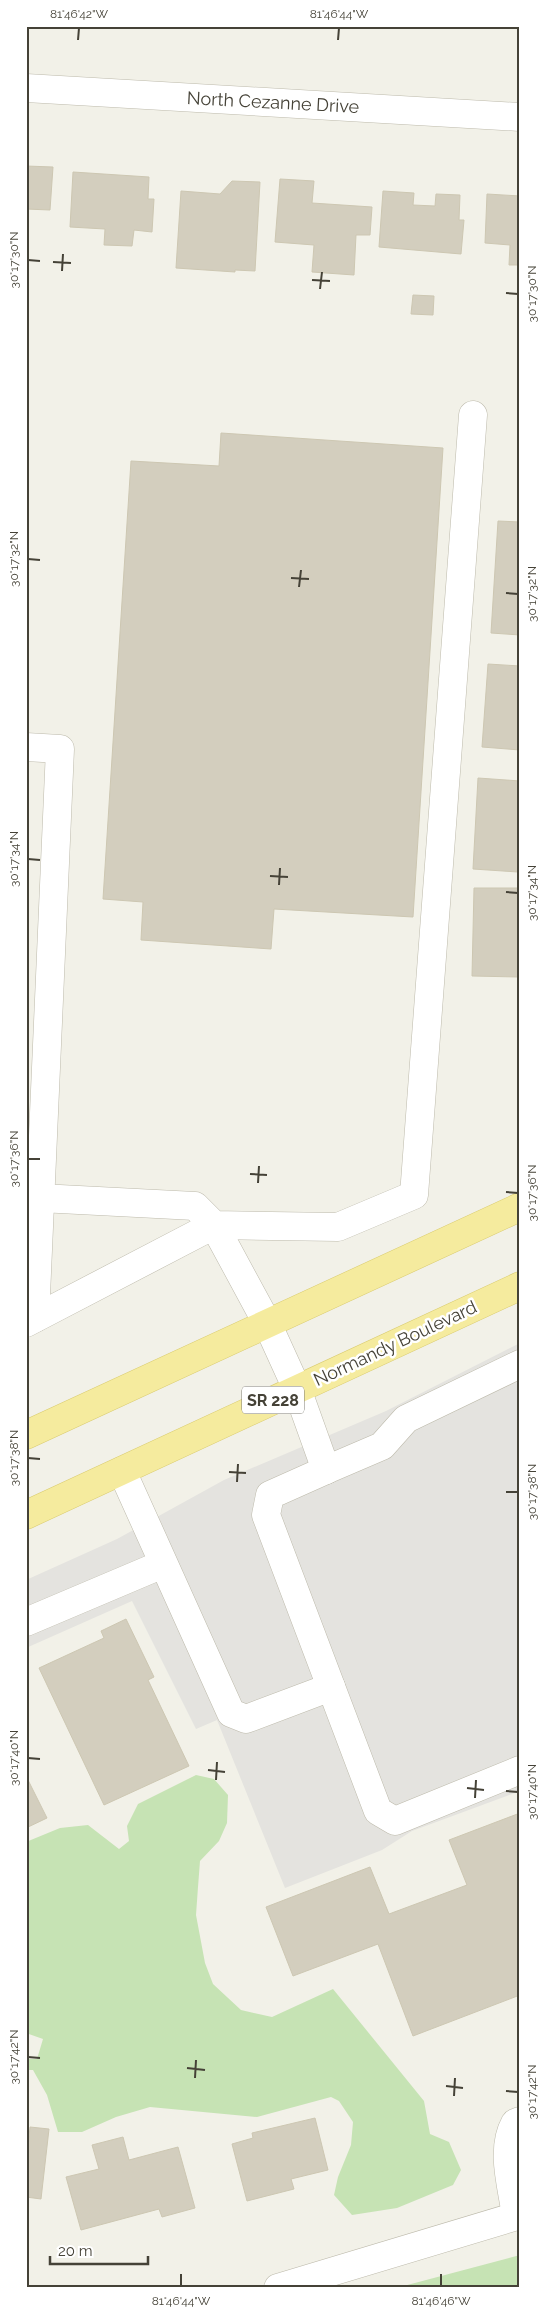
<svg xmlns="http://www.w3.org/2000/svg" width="546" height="2314" font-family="Raleway,sans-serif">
<rect width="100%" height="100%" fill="#f2f1e8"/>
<g fill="#c6e3b4">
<path d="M196,1775L214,1779L228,1795L227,1823L219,1841L200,1861L198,1887L196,1915L205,1963L213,1984L241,2010L272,2017L333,1989L424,2101L430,2134L449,2142L461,2170L453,2185L397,2208L352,2215L334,2195L338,2177L351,2145L353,2122L339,2101L331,2097L257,2117L150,2107L116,2117L82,2132H58L47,2095L33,2070H26V2059H37L43,2039L26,2033V1842L60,1828L88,1825L119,1849L129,1841L127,1826L138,1804Z"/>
<path d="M520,2255V2288H396Z"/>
</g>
<path fill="#e4e3df" d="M520,1343V1791L412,1831L382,1850L285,1888L217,1720L196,1729L132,1601L26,1648V1580L117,1539L224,1480L386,1411Z"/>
<g fill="#d3cebe" stroke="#cdc7b2">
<path d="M26,166L53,167L50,210L26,209Z"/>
<path d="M73,172L149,177L148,199H154L152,232L134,230L132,246L104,245L105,229L70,227Z"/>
<path d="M280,179L314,181L312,203L372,207L370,235H356L354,275L312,272L314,245L275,242Z"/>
<path d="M232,181L260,182L255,271L235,270V272L176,268L181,191L220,194Z"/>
<path d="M383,191L414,193L413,205L435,206L436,194L460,195L459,220H464L461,254L379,247Z"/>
<path d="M487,194L520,196V265H509L510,245L485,243Z"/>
<path d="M413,295L434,296L433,315L411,314Z"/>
<path d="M221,433L443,448L413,917L274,909L271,949L141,940L143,902L103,899L131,461L219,466Z"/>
<path d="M498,521L520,522V635L491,633Z"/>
<path d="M488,664L520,666V750L482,747Z"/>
<path d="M478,778L520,781L518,872L473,869Z"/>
<path d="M474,888H519L518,977L472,976Z"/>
<path d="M126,1619L154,1677L148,1680L189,1766L104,1805L39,1668L104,1638L101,1631Z"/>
<path d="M26,1776L47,1818L26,1828Z"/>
<path d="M520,1813V1995L413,2036L378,1944L293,1976L266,1907L370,1867L389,1914L467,1885L449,1840Z"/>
<path d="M315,2118L328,2170L291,2179L294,2189L247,2201L232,2144L253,2138L252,2133Z"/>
<path d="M30,2127L49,2129L41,2199L26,2197V2166Z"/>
<path d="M123,2137L129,2160L178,2147L195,2208L162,2217L159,2209L81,2230L66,2177L99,2169L92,2145Z"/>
</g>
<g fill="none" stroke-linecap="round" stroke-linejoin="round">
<g stroke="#bdbaab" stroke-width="29">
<g id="minor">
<path d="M26,88L520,117"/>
<path d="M26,747L60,749L35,1318"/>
<path d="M40,1198L195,1206L214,1225L338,1227L414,1195L473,415"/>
<path d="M26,1323L214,1225L267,1323L297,1389L326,1470L382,1446L406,1419L520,1364"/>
<path d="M326,1470L270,1495L266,1515L378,1811L395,1821L520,1770"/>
<path d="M122,1471L231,1713L246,1719L331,1687"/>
<path d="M26,1622L163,1564"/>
<path d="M516,2216C512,2186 500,2150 515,2123L520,2121"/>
<path d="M278,2288L520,2215"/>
</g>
</g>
<g stroke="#d9cb6f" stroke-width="29">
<g id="major">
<path d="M26,1435L520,1207"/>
<path d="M26,1515L520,1286"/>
</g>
</g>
<use href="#minor" stroke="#fff" stroke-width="28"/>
<use href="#major" stroke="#f5eb9e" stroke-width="28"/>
</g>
<path fill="none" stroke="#454237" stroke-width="2" d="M78,40L79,28M338,40L339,28M28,260L40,261M53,262L71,263M62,271L63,254M312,280L330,281M320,289L322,272M506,293L518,294M28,559L40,560M291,578L309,579M299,587L301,570M506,593L518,594M28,859L40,860M270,876L288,877M279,885L280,868M506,892L518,893M28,1159H40M250,1174L267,1175M258,1183L259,1166M506,1192L518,1193M28,1458L40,1459M229,1472L246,1473M237,1482L238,1464M506,1492H518M28,1758L40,1759M208,1770L225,1772M216,1780L217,1762M467,1788L484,1790M506,1791L518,1792M475,1798L476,1780M28,2057L40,2058M187,2068L205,2070M195,2078L196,2060M446,2086L463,2088M506,2091L518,2092M454,2096L455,2078M181,2286V2274M441,2286V2274"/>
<g text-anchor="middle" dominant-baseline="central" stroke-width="5" stroke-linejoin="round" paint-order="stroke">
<rect fill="#fff" stroke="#7d7b73" stroke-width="1" x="242" y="1386.5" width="62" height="27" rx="4"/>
<g font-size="16" font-weight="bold" fill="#454237">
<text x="273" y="1400">SR 228</text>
</g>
<g font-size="18" fill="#454237" stroke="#fff">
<text transform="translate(273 102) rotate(3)">North Cezanne Drive</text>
<text transform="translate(395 1343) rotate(-25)">Normandy Boulevard</text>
</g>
</g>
<rect width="546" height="2314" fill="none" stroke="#ffffff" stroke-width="55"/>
<path d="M50 2256v8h98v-8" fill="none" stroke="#454237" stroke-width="2.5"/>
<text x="58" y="2256" font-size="15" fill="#454237" stroke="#ffffff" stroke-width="4" paint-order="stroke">20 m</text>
<rect x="28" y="28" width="490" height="2258" fill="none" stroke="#454237" stroke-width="2"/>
<g font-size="12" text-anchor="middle" fill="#454237">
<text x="79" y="18">81°46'42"W</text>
<text x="339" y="18">81°46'44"W</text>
<text transform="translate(14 260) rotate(-90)" y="4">30°17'30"N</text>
<text transform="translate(532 294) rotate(-90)" y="4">30°17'30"N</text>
<text transform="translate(14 559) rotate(-90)" y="4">30°17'32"N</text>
<text transform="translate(532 594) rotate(-90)" y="4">30°17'32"N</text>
<text transform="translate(14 859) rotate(-90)" y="4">30°17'34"N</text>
<text transform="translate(532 893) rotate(-90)" y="4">30°17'34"N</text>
<text transform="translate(14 1159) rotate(-90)" y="4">30°17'36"N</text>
<text transform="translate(532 1193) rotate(-90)" y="4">30°17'36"N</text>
<text transform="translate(14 1458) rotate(-90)" y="4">30°17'38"N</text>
<text transform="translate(532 1492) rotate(-90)" y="4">30°17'38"N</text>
<text transform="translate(14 1758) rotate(-90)" y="4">30°17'40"N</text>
<text transform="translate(532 1792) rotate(-90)" y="4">30°17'40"N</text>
<text transform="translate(14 2057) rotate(-90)" y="4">30°17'42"N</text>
<text transform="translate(532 2092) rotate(-90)" y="4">30°17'42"N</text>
<text x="181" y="2305">81°46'44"W</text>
<text x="441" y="2305">81°46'46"W</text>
</g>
</svg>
